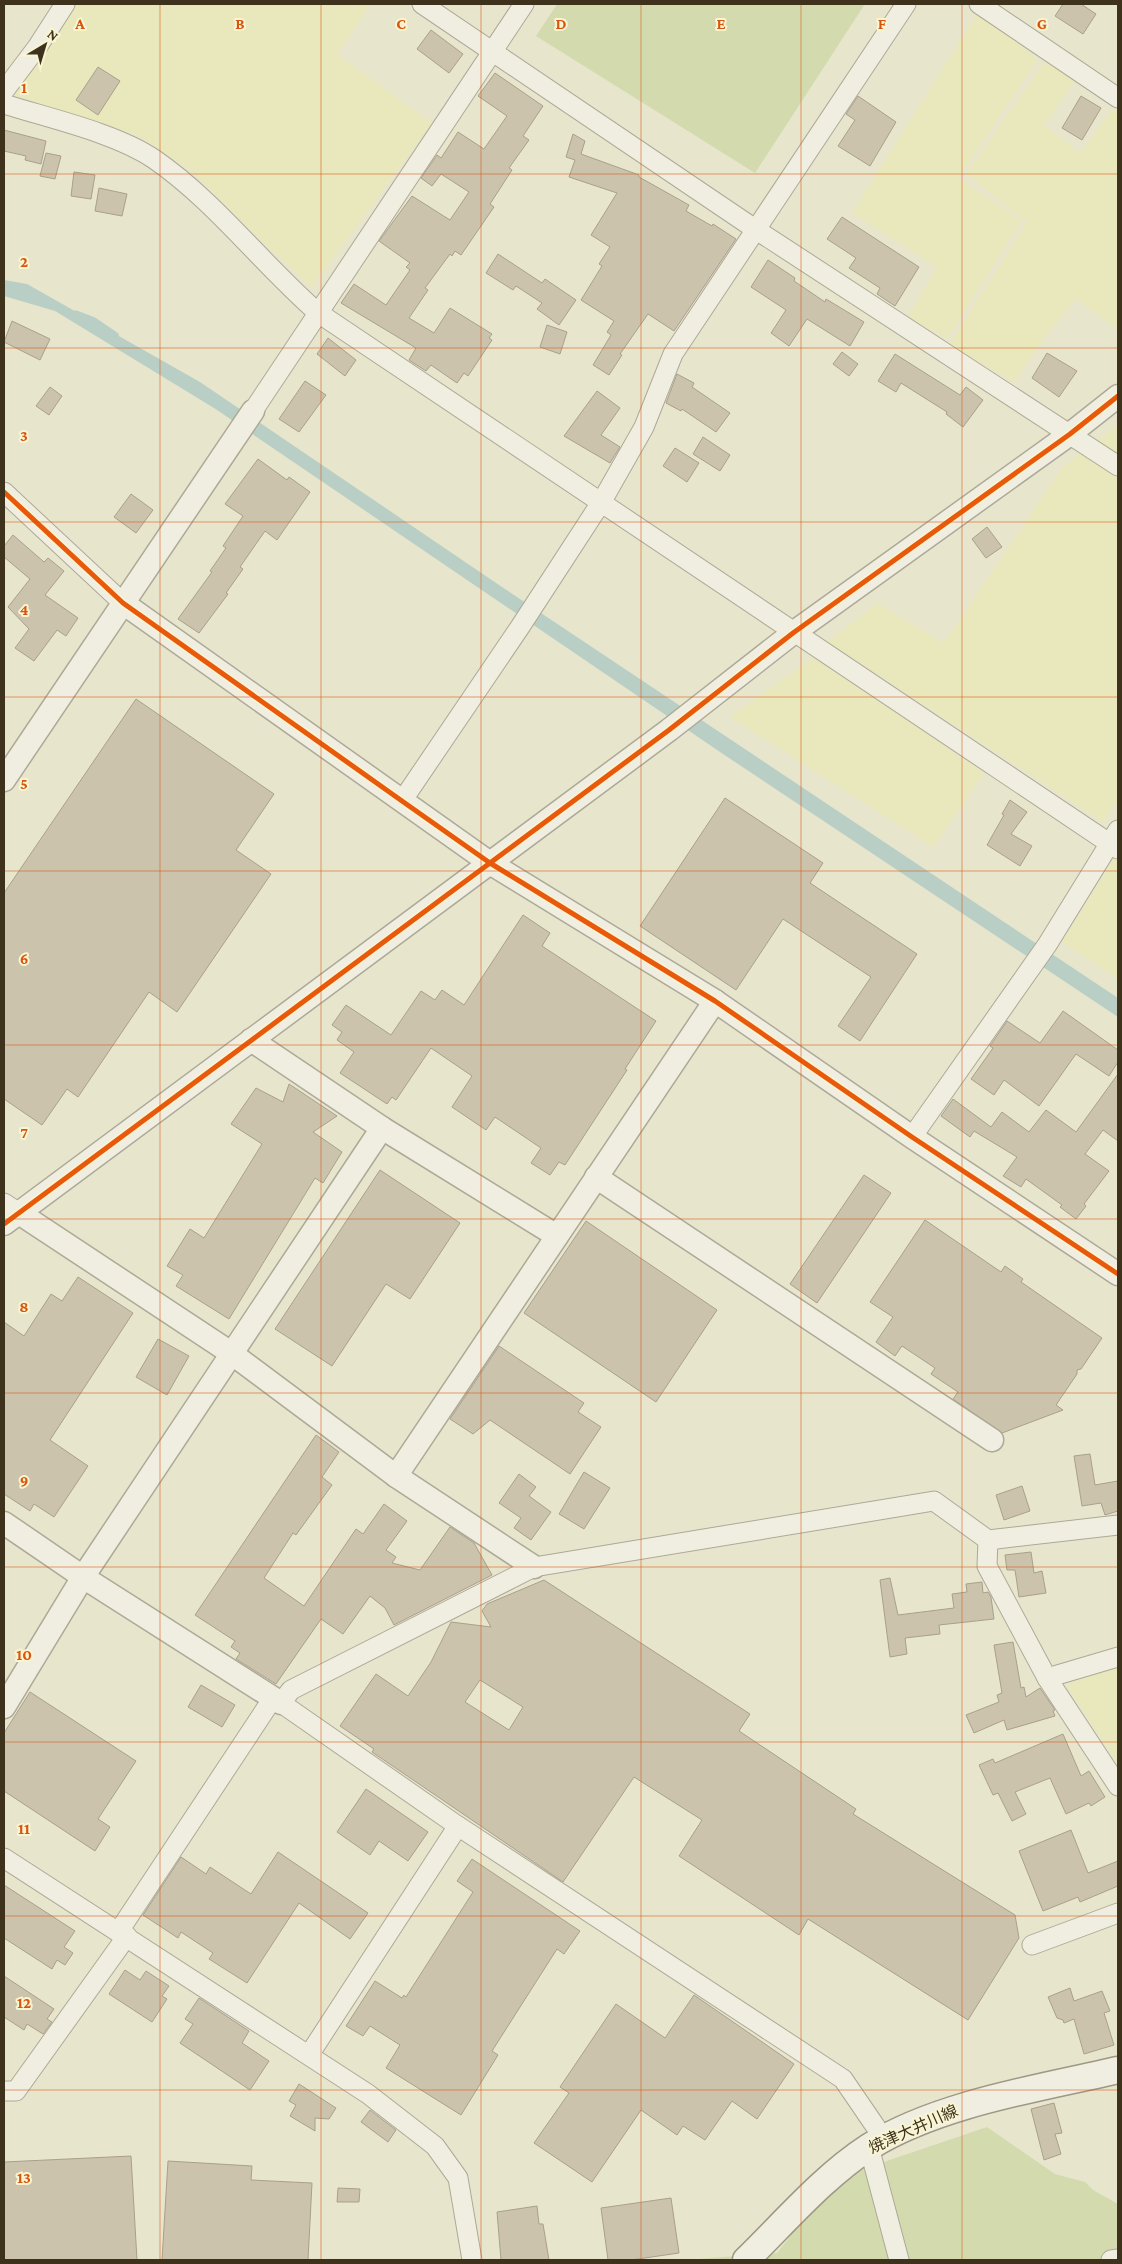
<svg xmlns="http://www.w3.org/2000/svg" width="1122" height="2264" font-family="'Crimson Pro','Noto Sans JP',serif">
<rect width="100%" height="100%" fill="#e8e5cd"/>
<g fill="#e9e8bc">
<path d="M73,4H371L337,54L432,123L311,288L191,171L139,136L13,95Z"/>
<path d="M978,12L1038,59L959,178L1022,221L947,339L908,317L937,267L852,213Z"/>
<path d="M1044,62L1076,79L1044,125L1080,153L1112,109L1118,113V330L1076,299L1046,336L1014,382L949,345L1027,222L966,174Z"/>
<path d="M1118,424V799L1103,822L828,642L877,603L944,643L1061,469Z"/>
<path d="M814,657L984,773L933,847L730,717Z"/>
<path d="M1113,859L1118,863V979L1062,942Z"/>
<path d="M1118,1665V1764L1066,1685Z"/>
</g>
<g fill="#d3dbae">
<path d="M557,4H865L755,173L536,36Z"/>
<path d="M987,2127L1055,2174L1085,2182L1093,2190L1118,2204V2258L1112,2260H684L777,2253L830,2186L866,2168Z"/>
</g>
<path fill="#b9cfc5" d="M4,280L27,284L200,382L502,587L1118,998V1017L723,754L214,408L55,311L4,296Z"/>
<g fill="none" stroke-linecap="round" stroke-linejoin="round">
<path stroke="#b9cfc5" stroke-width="5.5" d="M76,313L94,320L116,335"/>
</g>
<g fill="#ccc3ad" stroke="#a9a08c" fill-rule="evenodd">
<path d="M1063,4H1081L1096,14L1083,34L1055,16Z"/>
<path d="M431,30L463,54L449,73L417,49Z"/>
<path d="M98,67L120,81L98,115L76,100Z"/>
<path d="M495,73L543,106L523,136L529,140L509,168L512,170L490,204L494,207L461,255L455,251L452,256L450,254L425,288L428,290L409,318L434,333L450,308L492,334L489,338L492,340L468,376L464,373L457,383L431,365L426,371L409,360L416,348L341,303L354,284L386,305L410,270L406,267L410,263L379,241L412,196L450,220L469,192L441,174L432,186L421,178L437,155L441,158L458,132L484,149L507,116L478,96Z"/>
<path d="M858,96L896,122L870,166L838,146L855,120L846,114Z"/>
<path d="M1081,96L1101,108L1082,140L1062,128Z"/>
<path d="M4,130L46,141L41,164L25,160L26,156L4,151Z"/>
<path d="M573,134L585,141L581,154L639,175V177L689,205L686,211L712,226L713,224L736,239L674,331L648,314L620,354L622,355L609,375L593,365L611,335L607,332L614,321L581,300L602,266L599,264L610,247L591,235L617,193L569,177L575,160L566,157Z"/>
<path d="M46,153L61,156L55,179L40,176Z"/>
<path d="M74,172L95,175L91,199L71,196Z"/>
<path d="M99,188L127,194L122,216L95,211Z"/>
<path d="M842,217L919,267L895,306L877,294L880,288L849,268L856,258L827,239Z"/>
<path d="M498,254L542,283L545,279L576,300L559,325L537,309L542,303L516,286L513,290L486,273Z"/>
<path d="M768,260L795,278L794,281L825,302L826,299L864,322L850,346L807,319L789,346L771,333L786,310L751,287Z"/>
<path d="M12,321L50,339L40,360L4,342Z"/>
<path d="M547,325L567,332L560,354L540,347Z"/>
<path d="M328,338L356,360L345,376L317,354Z"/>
<path d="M842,352L858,364L849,376L833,364Z"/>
<path d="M1047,353L1077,371L1059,397L1032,378Z"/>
<path d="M895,354L960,395L966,387L983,400L963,427L946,414L947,412L901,383L896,392L878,381Z"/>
<path d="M677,374L694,383L692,387L730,413L716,432L682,409L681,411L666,403Z"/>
<path d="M305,381L326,395L299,432L279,419Z"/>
<path d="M50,387L62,396L49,415L36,406Z"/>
<path d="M597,391L620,408L601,435L620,447L610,463L564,436Z"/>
<path d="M703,437L730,455L720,471L693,454Z"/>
<path d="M675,448L699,463L687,482L663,466Z"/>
<path d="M258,459L287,480L289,477L310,492L277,540L265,531L240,567L243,569L226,593L228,594L199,633L178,619L212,572L210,571L226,548L223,546L243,516L225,504Z"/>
<path d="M131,494L153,510L136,533L114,517Z"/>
<path d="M987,527L1002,547L986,558L972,539Z"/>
<path d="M13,535L44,562L48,558L64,571L45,595L78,618L66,636L57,630L34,661L15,648L29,629L8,607L30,579L4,557V546Z"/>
<path d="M136,699L274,794L236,850L271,874L177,1012L149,992L78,1097L67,1089L42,1125L4,1099V893Z"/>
<path d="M725,798L823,863L810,883L917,954L860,1041L838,1026L871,977L783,919L736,990L640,926Z"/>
<path d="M1010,800L1027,812L1011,834L1032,846L1020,866L987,845L1004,815L1002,814Z"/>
<path d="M523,915L550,933L542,946L656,1021L625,1069L627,1070L565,1165L559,1162L550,1175L531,1163L541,1148L495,1117L486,1130L452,1107L472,1076L431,1048L396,1100L392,1097L387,1104L340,1073L354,1052L337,1040L342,1032L332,1025L346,1005L391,1035L421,991L435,1000L442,990L464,1005Z"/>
<path d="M1063,1011L1118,1050V1062L1109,1076L1076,1054L1039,1106L1004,1080L994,1095L971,1079L993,1048L990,1046L1007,1021L1040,1043Z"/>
<path d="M1118,1074V1141L1103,1130L1085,1154L1109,1171L1084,1204L1086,1206L1076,1219L1060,1207L1062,1205L1026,1179L1021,1187L1003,1176L1017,1157L974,1131L970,1137L941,1116L953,1099L991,1127L1002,1112L1029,1132L1046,1110L1076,1132Z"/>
<path d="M289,1084L337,1116L313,1132L342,1152L323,1183L315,1178L229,1319L176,1286L183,1275L167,1266L190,1229L204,1238L262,1144L231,1124L256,1088L283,1102Z"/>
<path d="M380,1170L460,1223L410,1299L386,1284L332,1366L275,1329Z"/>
<path d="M864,1175L891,1193L817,1303L790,1284Z"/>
<path d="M925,1220L1001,1272L1005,1266L1023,1279L1021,1282L1102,1338L1081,1369L1077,1370V1374L1056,1405L1063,1410L1002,1433L953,1399L958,1392L931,1374L935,1368L902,1346L895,1356L876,1342L893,1317L870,1302Z"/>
<path d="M586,1221L717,1310L656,1402L524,1313Z"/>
<path d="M78,1277L133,1313L50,1440L88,1466L54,1517L34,1504L30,1511L4,1494V1322L24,1336L51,1294L62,1301Z"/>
<path d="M158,1339L189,1356L167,1395L136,1377Z"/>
<path d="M499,1346L584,1403L578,1412L601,1427L570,1474L490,1420L473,1434L450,1419Z"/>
<path d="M316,1435L339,1452L322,1477L332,1485L296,1535L293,1533L264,1578L304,1606L356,1529L363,1534L384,1504L407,1521L386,1550L396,1557L392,1563L420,1570L450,1527L474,1543L492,1575L394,1625L385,1608L370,1596L343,1634L321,1619L276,1684L236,1659L240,1653L231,1647L235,1641L195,1615Z"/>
<path d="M1090,1454L1095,1485L1118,1481V1511L1105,1515L1101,1503L1082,1506L1074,1456Z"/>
<path d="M584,1472L610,1488L584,1529L559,1514Z"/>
<path d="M519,1474L536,1487L529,1496L551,1512L531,1540L514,1528L521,1518L499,1503Z"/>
<path d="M1022,1486L1030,1511L1004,1520L996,1495Z"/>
<path d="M1031,1552L1034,1573L1042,1571L1046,1593L1019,1597L1015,1570H1007L1005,1555Z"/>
<path d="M890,1578L898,1615L954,1608L952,1594L967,1592L966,1584L982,1582L983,1593L988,1592L991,1597L994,1619L939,1625L940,1634L905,1638L907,1654L890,1657L880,1580Z"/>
<path d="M544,1580L750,1714L739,1731L856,1809L853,1814L1015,1915L1019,1938L968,2020L808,1919L799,1935L679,1856L702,1820L634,1777L563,1882L372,1752L374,1749L340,1726L376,1674L408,1696L431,1662L451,1622L491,1627L482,1611L487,1604ZM480,1680L523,1707L509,1730L465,1702Z"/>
<path d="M1013,1642L1021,1688L1024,1687L1026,1697L1040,1688L1055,1710L1053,1711L1055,1716L1007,1730L1004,1720L974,1733L966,1715L999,1702L997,1695L1002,1693L994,1645Z"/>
<path d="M201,1685L235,1705L222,1727L188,1707Z"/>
<path d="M30,1692L136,1761L98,1819L110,1827L95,1851L4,1791V1733Z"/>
<path d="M1063,1734L1081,1776L1089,1771L1105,1797L1091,1806L1089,1803L1066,1814L1050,1778L1015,1792L1026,1814L1012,1821L998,1793L993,1795L979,1765L993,1759L995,1763Z"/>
<path d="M366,1789L428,1832L408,1861L379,1841L370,1855L337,1832Z"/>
<path d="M1071,1830L1088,1873L1118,1861V1886L1080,1902L1078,1897L1043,1911L1019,1851Z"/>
<path d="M278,1852L368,1913L350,1939L299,1903L247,1983L209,1959L213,1953L181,1932L178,1938L143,1915L181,1857L206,1874L210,1867L251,1894Z"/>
<path d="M472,1859L580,1931L564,1954L557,1949L492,2051L498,2055L461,2115L386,2068L400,2045L370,2026L363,2036L346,2026L375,1981L402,1998L404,1995L406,1997L473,1892L457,1881Z"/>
<path d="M4,1885L75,1931L64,1947L73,1953L65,1965L57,1960L52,1969L4,1938Z"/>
<path d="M125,1970L140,1980L146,1971L169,1986L162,1996L167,1999L152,2022L109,1994Z"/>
<path d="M4,1976L54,2009L47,2019L52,2022L43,2034L27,2024L24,2030L4,2017Z"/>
<path d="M1070,1988L1074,2001L1102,1991L1110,2011L1104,2013L1114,2045L1084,2054L1074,2019L1064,2023L1063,2020L1057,2018L1048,1997Z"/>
<path d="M694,1995L794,2064L757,2119L732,2101L705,2140L683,2126L677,2135L641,2110L592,2182L534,2143L569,2093L560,2087L616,2004L665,2038Z"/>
<path d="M199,1998L249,2031L242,2043L269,2061L250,2090L180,2043L193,2024L185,2019Z"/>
<path d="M299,2084L336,2108L329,2119L315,2118V2131L290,2116L296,2105L289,2101Z"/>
<path d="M1054,2103L1062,2133L1055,2134L1061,2154L1044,2160L1031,2109Z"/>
<path d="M370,2110L396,2130L388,2142L361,2122Z"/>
<path d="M131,2156L137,2260H4V2162Z"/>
<path d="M168,2161L252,2166L251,2180L312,2183L308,2260H162Z"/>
<path d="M338,2188L360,2189L359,2202H337Z"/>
<path d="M671,2198L679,2253L631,2260H608L601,2208Z"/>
<path d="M537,2206L539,2224H543L549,2260H501L497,2212Z"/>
</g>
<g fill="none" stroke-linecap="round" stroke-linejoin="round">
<g stroke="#ada997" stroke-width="21">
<g id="minor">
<path d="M422,4L755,229L1118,466"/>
<path d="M979,4L1118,98"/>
<path d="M4,91L38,46L65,4"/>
<path d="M4,104C48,118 116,133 154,159C215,201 261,263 317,312C585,490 850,672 1118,849"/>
<path d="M253,411L524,4"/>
<path d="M4,492L123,603"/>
<path d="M402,801L520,627L602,501L644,427L673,354L906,4"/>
<path d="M912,1137L1047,945L1118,830"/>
<path d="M4,1203L19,1213"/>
<path d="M988,1540L987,1566L1047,1678L1118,1786"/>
<path d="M1047,1678L1118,1657"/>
<path d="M4,1858L368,2094L435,2146L458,2178L472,2260"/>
<path d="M119,1931L273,1698"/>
<path d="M1032,1945L1118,1913"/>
<path d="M309,2055L458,1826"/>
<path d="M4,2091H16L127,1936"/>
<path d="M884,2139L843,2079L458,1826L281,1703L291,1690L534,1567L934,1501L988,1540L1118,1525"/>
<path d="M869,2147L899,2260"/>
<path d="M1111,2260L1118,2259"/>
</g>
</g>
<g stroke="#ada997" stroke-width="25">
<g id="tertiary">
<path d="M123,603L490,863L715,1001L912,1137L1118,1274"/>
<path d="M4,780L253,411"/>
<path d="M251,1040L382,1128L557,1236"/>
<path d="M596,1177L992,1440"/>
<path d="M19,1213L231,1353L396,1476L534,1567"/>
<path d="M4,1224L669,730L793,633L1070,434L1118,396"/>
<path d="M396,1476L715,1001"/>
<path d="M4,1523L83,1577L281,1703"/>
<path d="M4,1707L83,1577L382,1128"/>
</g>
</g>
<g stroke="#9d9886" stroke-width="29">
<path id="secondary" d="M746,2260C785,2222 823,2177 869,2147C937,2104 1040,2088 1118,2070"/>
</g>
<use href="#minor" stroke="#f0eee0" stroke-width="19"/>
<use href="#tertiary" stroke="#f0eee0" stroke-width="22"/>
<use href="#secondary" stroke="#f0eee0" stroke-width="26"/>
<g stroke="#f9f5d3" stroke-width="8">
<g id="cycleway">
<path d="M4,492L123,603L402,801L490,863L715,1001L912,1137L1118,1274"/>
<path d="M4,1224L669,730L793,633L1070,434L1118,396"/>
</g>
</g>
<use href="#cycleway" stroke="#e8590c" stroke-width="5"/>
</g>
<path fill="none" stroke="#d7550e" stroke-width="1" stroke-opacity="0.55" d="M160,4V2260M321,4V2260M481,4V2260M641,4V2260M801,4V2260M962,4V2260M4,174H1118M4,348H1118M4,522H1118M4,697H1118M4,871H1118M4,1045H1118M4,1219H1118M4,1393H1118M4,1567H1118M4,1742H1118M4,1916H1118M4,2090H1118"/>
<g text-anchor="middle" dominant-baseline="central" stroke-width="4" stroke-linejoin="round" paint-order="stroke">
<g font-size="16" fill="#3e321c" stroke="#f9f5d3">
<text transform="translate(913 2129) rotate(-24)">焼津大井川線</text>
</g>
</g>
<g font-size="16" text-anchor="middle" font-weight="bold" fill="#d7550e" stroke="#f9f5d3" stroke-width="4" stroke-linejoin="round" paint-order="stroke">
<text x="80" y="29">A</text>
<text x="240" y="29">B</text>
<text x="401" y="29">C</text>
<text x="561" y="29">D</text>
<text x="721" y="29">E</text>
<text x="882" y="29">F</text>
<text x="1042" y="29">G</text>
<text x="24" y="93">1</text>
<text x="24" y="267">2</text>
<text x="24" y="441">3</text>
<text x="24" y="615">4</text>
<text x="24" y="789">5</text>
<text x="24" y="964">6</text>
<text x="24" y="1138">7</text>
<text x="24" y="1312">8</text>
<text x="24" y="1486">9</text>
<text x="24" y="1660">10</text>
<text x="24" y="1834">11</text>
<text x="24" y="2008">12</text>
<text x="24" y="2183">13</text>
</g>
<rect width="1122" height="2264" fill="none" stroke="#3e321c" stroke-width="10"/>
<g transform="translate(45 45) rotate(38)" stroke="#f9f5d3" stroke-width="4" paint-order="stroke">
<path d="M0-4L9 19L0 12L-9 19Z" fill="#3e321c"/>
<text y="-8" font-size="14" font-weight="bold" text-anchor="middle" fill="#3e321c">N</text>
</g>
</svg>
